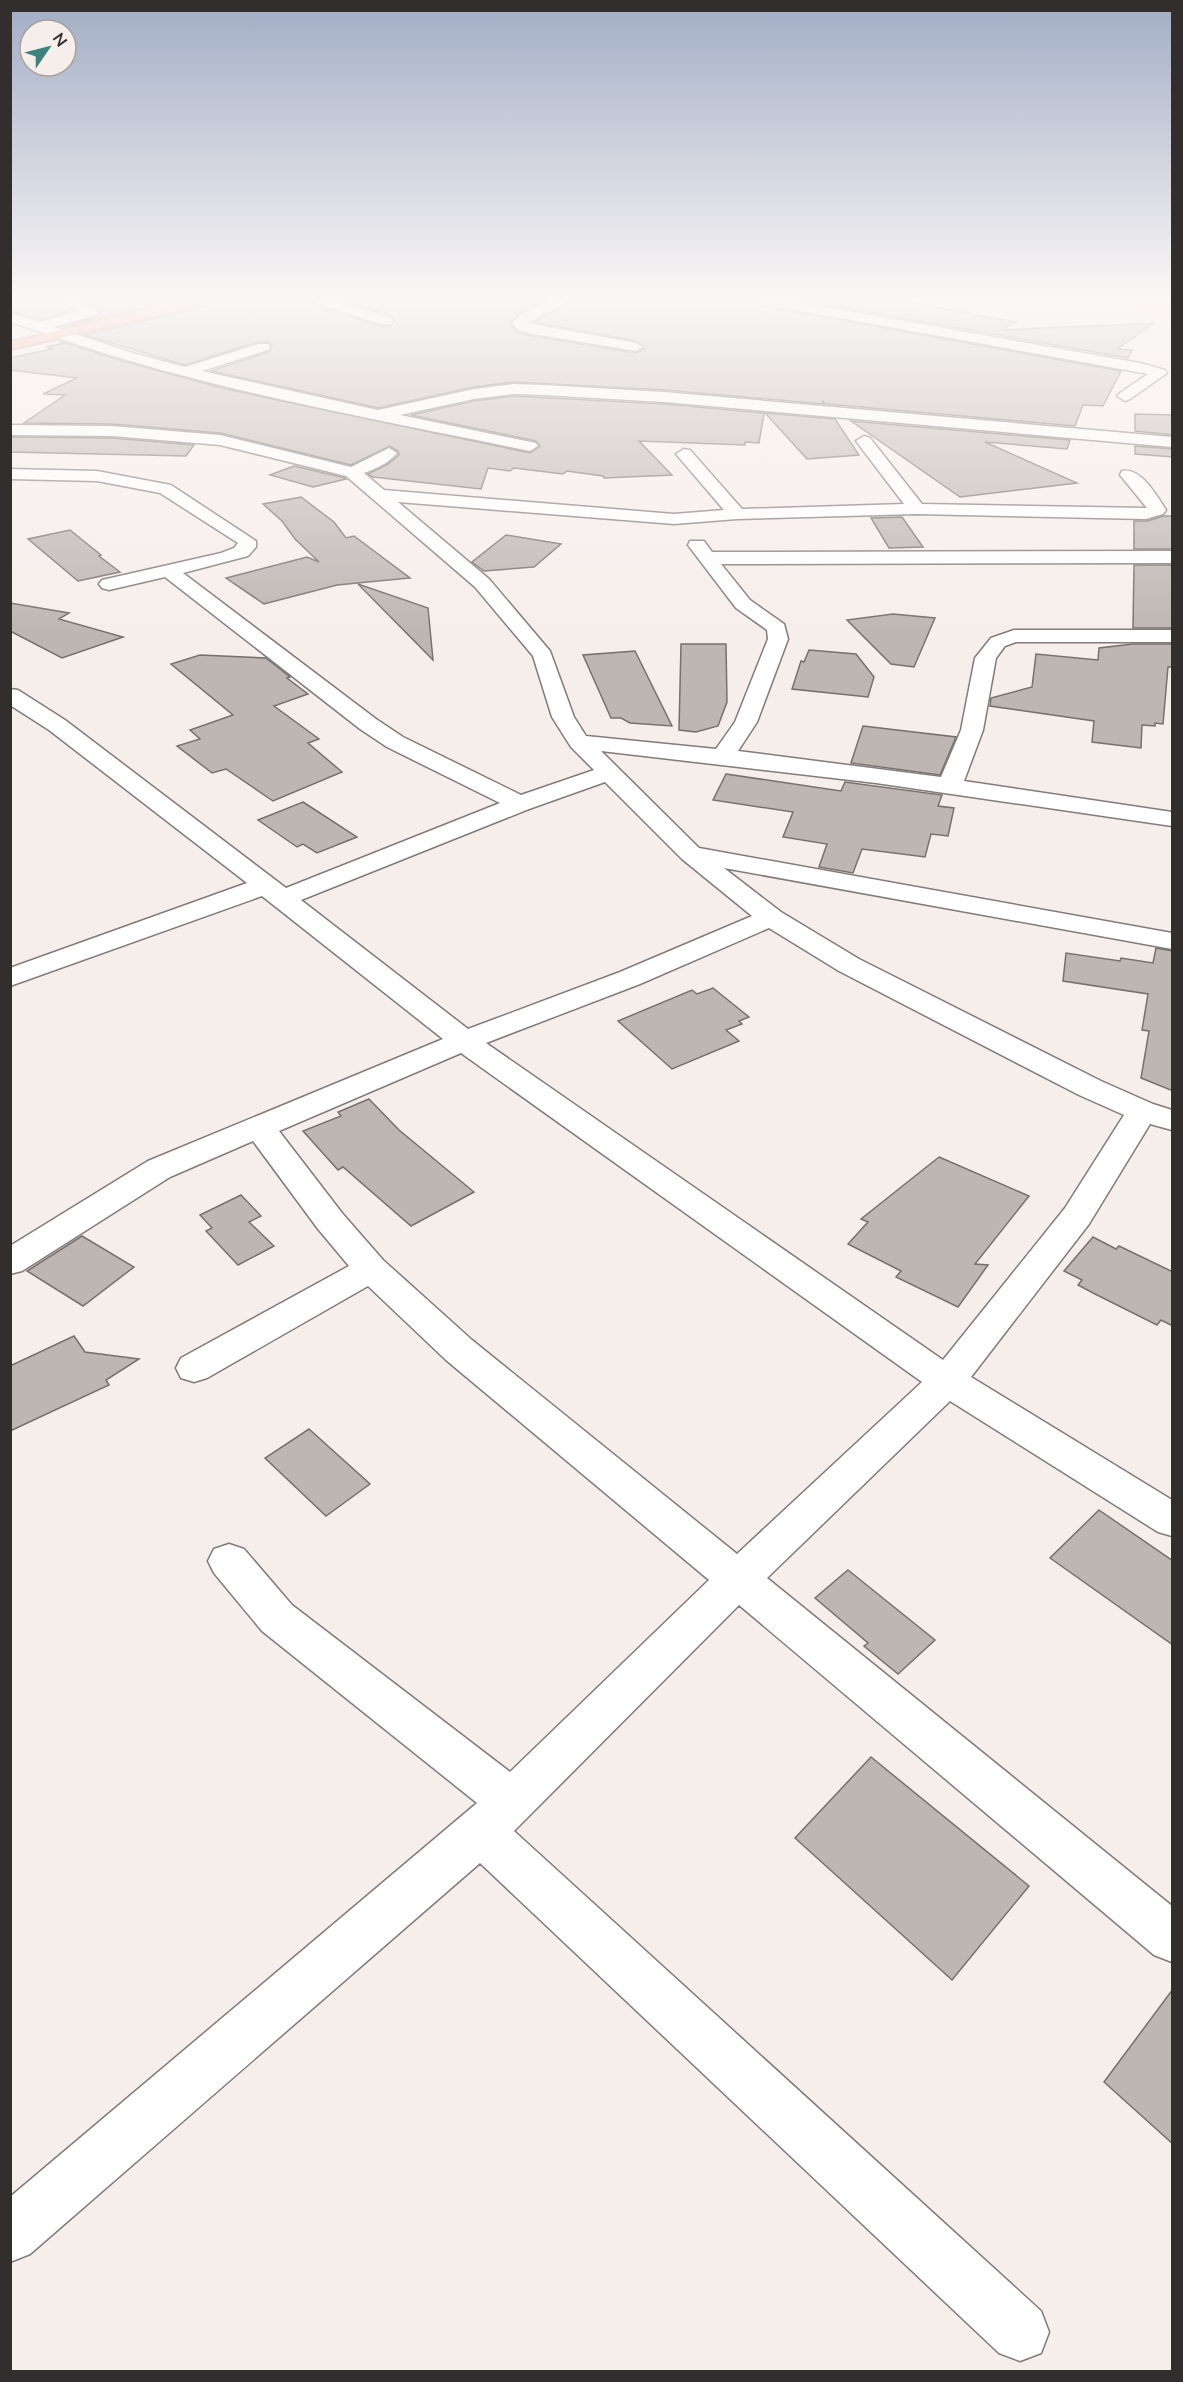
<svg xmlns="http://www.w3.org/2000/svg" width="1183" height="2382" font-family="Mulish,sans-serif">
<rect width="100%" height="100%" fill="#f6eeeb"/>
<path fill="#f9c5b4" d="M1128,300H1172V319L1137,307Z"/>
<g fill="#bdb6b3" stroke="#77706e" stroke-width="1.5">
<path d="M10,300H55L73,310L40,320L10,311Z"/>
<path d="M80,300H177L62,327L99,316L100,310Z"/>
<path d="M212,300H312L314,305L381,326H391L395,320L392,316L342,300H547L519,313L510,324L517,332L532,336L636,353L645,348L636,341L534,322L572,300H755L763,306L1121,371L1103,406L1083,405L1075,426L827,404L822,401L824,404L664,390L513,382L474,387L378,408L211,371L269,352L272,346L268,342H257L185,365L85,335L210,305Z"/>
<path d="M800,300H895L1016,322L1001,330L1154,323L1117,349L1132,350L1128,358Z"/>
<path d="M59,341L126,362L226,389L530,453L540,446L536,441L411,415L474,401L513,396L664,404L764,413L759,443L745,442V445L639,441L672,475L604,478L603,476L567,471L563,474L514,468L510,471L488,468L481,489L373,477L368,474L388,464L399,455L398,451L390,446L351,465L220,433L112,424L24,423L65,395L43,394L77,378L10,370V358L52,349L47,347L64,343Z"/>
<path d="M765,413L835,419L859,455L807,459Z"/>
<path d="M1135,414L1173,415V435L1135,431Z"/>
<path d="M851,421L1070,440L1067,449L985,442L1077,483L960,497Z"/>
<path d="M10,437L112,438L194,445L186,456L10,452Z"/>
<path d="M1135,446L1173,449V457L1135,454Z"/>
<path d="M294,466L345,478L346,479L313,487L270,475Z"/>
<path d="M301,497L334,522L346,538L354,536L410,578L337,585L264,604L226,578L307,557L319,562L295,539L282,521L263,504Z"/>
<path d="M1164,516H1173V549H1134V521H1147Z"/>
<path d="M902,517L923,547L889,548L871,518Z"/>
<path d="M70,530L101,555L99,556L120,572L78,581L28,539Z"/>
<path d="M506,535L561,544L534,567L484,571L472,562Z"/>
<path d="M1134,565H1173V628H1133Z"/>
<path d="M358,584L428,608L433,660Z"/>
<path d="M10,603L69,613L59,619L123,637L62,658L10,631Z"/>
<path d="M893,614L935,618L914,667L891,664L847,620Z"/>
<path d="M681,644H726L727,702L718,726L696,732L679,730Z"/>
<path d="M1133,644H1173V667H1168L1163,724L1155,723V726L1142,725L1141,748L1092,742L1094,721L990,706L991,698L1032,687L1036,654L1098,660L1099,648Z"/>
<path d="M809,650L856,654L874,677L868,697L792,689L801,661L804,662Z"/>
<path d="M635,651L672,726L630,723L621,718H611L583,655Z"/>
<path d="M200,655L266,658L290,677L287,678L308,694L274,706L319,739L308,743L342,772L273,801L226,769L212,773L177,746L200,739L190,730L233,715L171,664Z"/>
<path d="M863,726L956,737L940,775L851,763Z"/>
<path d="M726,774L841,791L845,782L942,795L938,806L954,808L948,836L931,834L925,857L862,849L853,873L819,867L827,844L783,837L793,812L713,800Z"/>
<path d="M303,802L357,837L317,853L303,844L297,847L258,820Z"/>
<path d="M1156,948L1173,951V1091L1141,1078L1149,1031L1142,1030L1148,994L1063,981L1066,953L1120,961L1121,958L1153,963Z"/>
<path d="M713,988L749,1017L739,1021L742,1024L726,1030L739,1041L672,1069L618,1021L692,990L697,994Z"/>
<path d="M369,1099L399,1130L474,1192L411,1226L343,1167L338,1170L303,1131L341,1116L338,1112Z"/>
<path d="M939,1157L1029,1196L975,1264L988,1265L958,1307L896,1277L901,1271L848,1244L868,1222L861,1219Z"/>
<path d="M241,1195L261,1216L249,1222L274,1246L238,1265L206,1231L212,1228L200,1215Z"/>
<path d="M82,1236L134,1267L83,1306L27,1271Z"/>
<path d="M1093,1237L1116,1249L1119,1246L1173,1272V1326L1161,1320L1157,1325L1095,1294L1078,1285L1082,1280L1064,1271Z"/>
<path d="M74,1336L85,1352L139,1359L106,1380L109,1385L10,1431V1366Z"/>
<path d="M309,1429L370,1484L326,1516L265,1458Z"/>
<path d="M1099,1510L1173,1561V1645L1050,1558Z"/>
<path d="M848,1570L935,1640L898,1674L864,1646L868,1643L815,1598Z"/>
<path d="M871,1757L1029,1886L952,1980L795,1838Z"/>
<path d="M1173,1989V2144L1104,2082Z"/>
</g>
<g fill="none" stroke-linecap="round" stroke-linejoin="round">
<g stroke="#827b79" stroke-width="3">
<g id="minor">
<path d="M57,300H75L99,312L97,315L54,327L136,354L185,367L258,344H268L270,347L268,350L202,371L378,410L474,389L513,384L544,385L664,392L1172,437V447L664,402L544,395L513,394L474,399L400,415L536,443L538,446L530,451C395,423 259,399 127,360C88,349 49,334 10,322V313L40,322L79,311Z"/>
<path d="M314,300H334L391,318L393,321L391,324H381L315,303Z"/>
<path d="M553,300H570L527,323L636,343L643,347L636,351L533,334L518,330L512,323L520,315Z"/>
<path d="M757,300H786L1140,363L1165,370L1167,373L1130,399L1125,401L1117,396L1120,393L1148,374L763,304Z"/>
<path d="M10,425L112,426L220,435L351,467L389,448L397,453C389,463 376,469 364,473L384,490L674,514L724,510L676,454L684,449L690,450L742,509L904,504L856,441L864,436L870,438L922,504L1147,508L1120,475L1122,471C1141,467 1157,496 1166,510L1163,514L1146,519L917,514L737,519L674,524L398,502L489,579L550,651L574,717L586,736L716,749L735,722L768,639L767,630L736,608L688,545L690,541H704L712,552L1172,551V563L721,564L750,600L784,624L788,639L757,722L738,751L941,777L961,730L975,658L991,638L1014,630H1172V642H1016L1005,646L996,658L983,730L964,781L1172,812V826L876,783L601,751L699,848L1172,933V949L724,868L781,912L859,959L1101,1081L1153,1104L1172,1110V1130L1150,1124L1089,1224L971,1377L1172,1500V1536L1158,1532L950,1401L767,1578L1172,1906V1962L1154,1955L739,1605L514,1831L1041,2311L1049,2332L1041,2353L1020,2361L999,2353L480,1863L30,2254L10,2262V2197L477,1803L262,1631L214,1573L208,1561L214,1549L229,1544L244,1549L292,1605L510,1772L709,1580L446,1360L368,1286L207,1378L194,1382L181,1378L176,1368L181,1358L349,1266L318,1229L253,1141L170,1177L22,1271L10,1274V1246L148,1161L443,1039L262,896L10,986V968L247,883L49,730L10,705V689L18,690L65,720L286,888L500,803L387,747L360,729L165,577L109,590L102,588L99,584L102,580L221,553L234,548L238,543L160,493L97,481L10,479V469L97,471L171,485L256,541V547L248,556L183,573L376,719L403,737L521,795L594,770L571,747L552,717L533,656L475,587L346,476L220,445L112,436L10,435ZM605,782L682,859L752,916L620,972L468,1029L301,900L529,809ZM769,928L839,971L1079,1095L1124,1115L1065,1208L943,1360L486,1043L640,984ZM461,1053L922,1382L737,1554L472,1340L383,1260L342,1213L279,1131Z"/>
</g>
</g>
<g stroke="#b17461" stroke-width="3">
<path id="highway" d="M187,300H210L209,303L10,350V342Z"/>
</g>
<use href="#minor" fill="#fff" fill-rule="evenodd"/>
<use href="#highway" fill="#f69a7d" fill-rule="evenodd"/>
</g>
<linearGradient id="sky" x2="0" y2="1"><stop stop-color="#a1adc5"/><stop offset="0.47" stop-color="#fbf7f6"/><stop offset="1" stop-color="#fbf7f6" stop-opacity="0"/></linearGradient>
<rect width="1183" height="634" fill="url(#sky)"/>
<rect width="1183" height="2382" fill="none" stroke="#312e2d" stroke-width="24"/>
<g transform="translate(48 48) rotate(55)"><circle r="28" fill="#f6eeeb" stroke="#a7a19f" stroke-width="1.5"/>
<path d="M0-4.5L10 22L0 15L-10 22Z" fill="#3c837e"/>
<text y="-9" font-size="16" font-weight="bold" text-anchor="middle" fill="#312e2d">N</text>
</g>
</svg>
